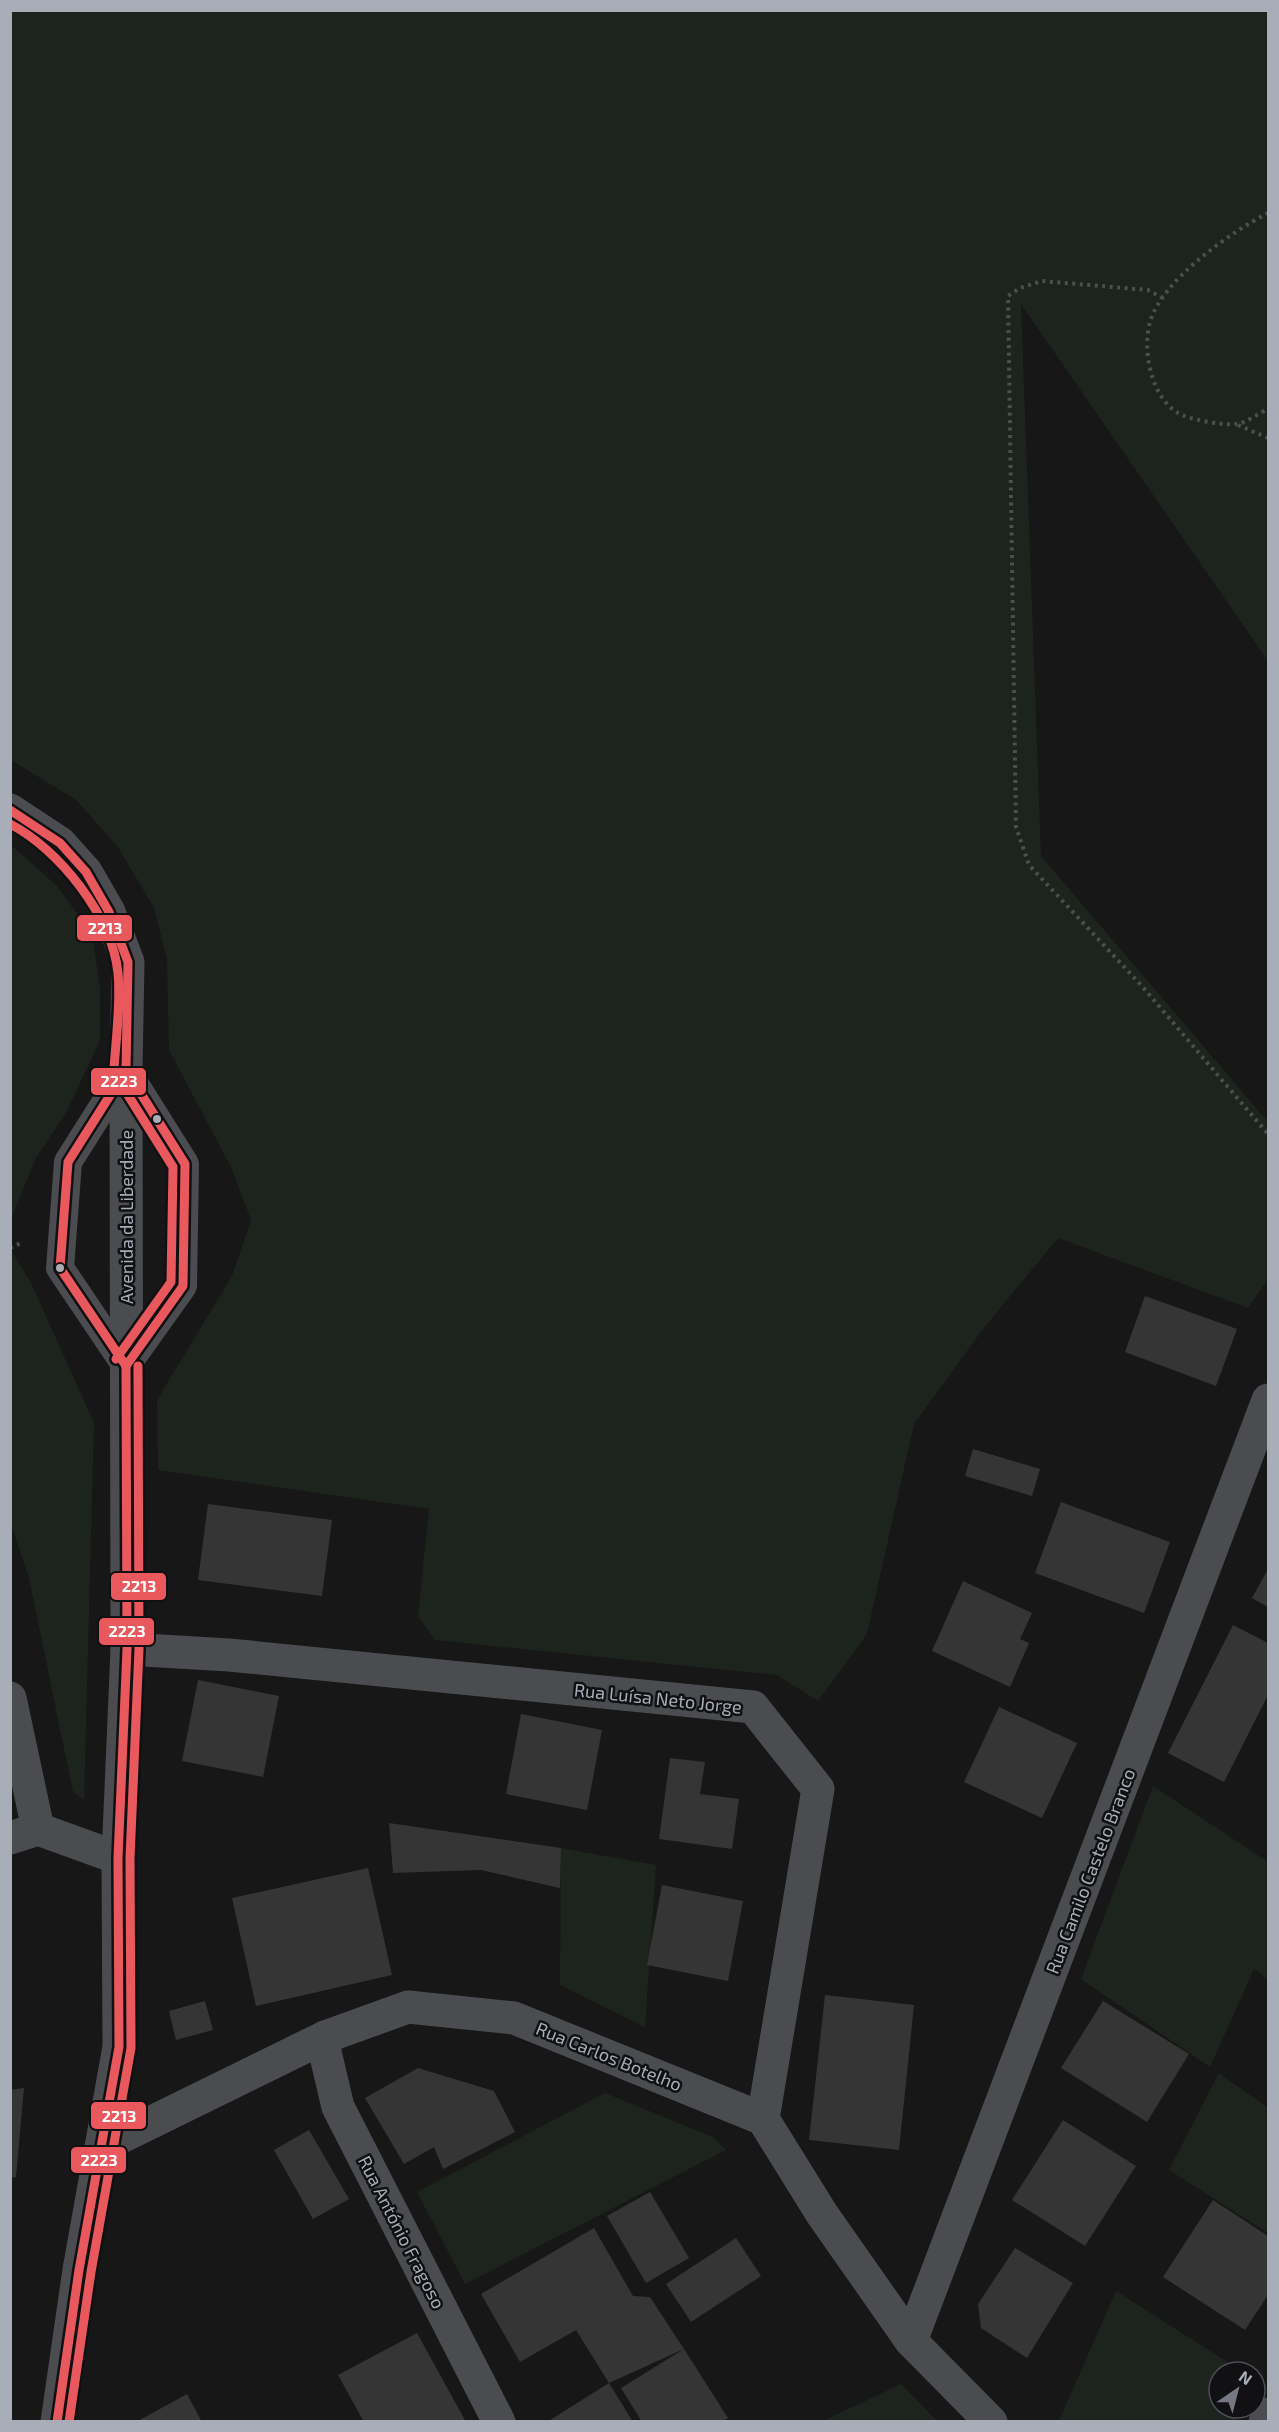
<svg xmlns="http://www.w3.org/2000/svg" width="1279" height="2432" font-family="'Exo 2',sans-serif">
<rect width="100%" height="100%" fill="#171717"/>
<g fill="#1d241e">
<path d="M10,11H1268V661L1021,304L1041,856L1268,1122V1279L1248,1308L1058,1238L983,1329L914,1424L867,1634L818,1701L777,1675L435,1640L418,1616L429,1509L158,1470L157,1400L232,1276L251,1220L231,1167L169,1050L167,959L154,908L118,847L76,800L11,760Z"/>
<path d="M11,845L57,886L92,934L100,987V1040L67,1111L36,1158L11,1219Z"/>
<path d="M10,1249L31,1283L94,1423L84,1800L73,1792L29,1578L11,1524Z"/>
<path d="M1153,1786L1268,1862V1979L1254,1969L1210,2067L1081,1979Z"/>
<path d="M561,1848L656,1865L645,2027L560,1985Z"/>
<path d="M1219,2073L1268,2108V2233L1169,2170Z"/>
<path d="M605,2093L713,2137L726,2150L465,2284L417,2192Z"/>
<path d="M1116,2291L1243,2372H1219V2408H1241L1235,2421H1059Z"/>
<path d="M901,2384L937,2421H823Z"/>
</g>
<g fill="#353536">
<path d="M1145,1296L1237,1329L1216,1386L1125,1352Z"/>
<path d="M973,1449L1040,1469L1032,1496L965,1476Z"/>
<path d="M1061,1502L1170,1542L1144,1613L1035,1573Z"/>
<path d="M208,1504L332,1520L322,1596L198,1580Z"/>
<path d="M1268,1569V1607L1252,1598Z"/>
<path d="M963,1581L1032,1613L1020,1639L1029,1643L1010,1687L932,1651Z"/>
<path d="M1233,1625L1268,1643V1695L1224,1782L1168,1753Z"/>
<path d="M198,1680L279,1696L263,1777L182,1761Z"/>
<path d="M999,1707L1077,1743L1042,1818L964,1782Z"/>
<path d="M521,1714L602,1730L587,1810L506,1794Z"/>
<path d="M670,1758L705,1762L700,1794L739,1799L732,1849L659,1839Z"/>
<path d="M389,1823L561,1848L560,1888L481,1870L393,1873Z"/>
<path d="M368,1868L392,1975L256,2006L232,1898Z"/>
<path d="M662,1885L743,1901L728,1981L647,1965Z"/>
<path d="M825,1995L914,2005L899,2150L809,2140Z"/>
<path d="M205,2001L213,2030L176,2040L169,2011Z"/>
<path d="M1103,2001L1189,2054L1147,2122L1061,2068Z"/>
<path d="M418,2068L494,2091L515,2132L443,2169L434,2147L404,2164L365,2098Z"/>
<path d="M24,2088L16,2177L10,2178V2090Z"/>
<path d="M1063,2120L1136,2166L1085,2246L1012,2200Z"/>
<path d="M309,2130L349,2199L313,2219L274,2150Z"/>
<path d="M650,2192L689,2258L646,2283L607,2216Z"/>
<path d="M1213,2200L1268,2236V2295L1245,2330L1163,2277Z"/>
<path d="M594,2228L633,2296L650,2297L684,2349L609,2383L576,2330L520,2362L481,2294Z"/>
<path d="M736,2238L761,2276L691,2322L666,2284Z"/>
<path d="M1015,2248L1073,2283L1027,2358L981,2328L978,2304Z"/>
<path d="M417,2333L466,2422H364L338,2375Z"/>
<path d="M684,2349L728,2418L723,2422H642L621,2388Z"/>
<path d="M609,2383L633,2422H547Z"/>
<path d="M187,2394L202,2422H136Z"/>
</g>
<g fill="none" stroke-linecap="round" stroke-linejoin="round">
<g stroke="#4d4e52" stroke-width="4" stroke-dasharray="3 4.5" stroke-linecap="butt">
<path d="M1268,213C1231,232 1162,280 1150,322C1142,350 1151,397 1178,413C1187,419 1224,426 1236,424C1246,423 1259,413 1268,409"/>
<path d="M1163,298L1148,290L1042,281L1020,288L1008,296L1016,827L1029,865L1141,985L1268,1134"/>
<path d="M1238,425L1268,438"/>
<path d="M10,1248L21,1243"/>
</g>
<path stroke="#4b4c50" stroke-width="28" d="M126,1070L185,1164L183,1286L126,1366L60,1268L68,1162Z"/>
<g stroke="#4b4c50" stroke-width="33">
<path d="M127,1649L229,1655L753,1707L818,1789L763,2119"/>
<path d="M10,1698L38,1829"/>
<path d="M10,1838L38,1829L118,1858"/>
<path d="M325,2037V2052L338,2107L499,2422"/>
<path d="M101,2147L325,2037L408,2007L514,2018L763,2119L822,2214L911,2341L991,2422"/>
<path d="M911,2341L1268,1400"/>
<path d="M1265,2422L1268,2414"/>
</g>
<path stroke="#4b4c50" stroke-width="33" d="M10,810L60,843L86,872L109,912L128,962L126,1070L127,1649L118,1858L119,2047L79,2270L57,2422"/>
<g stroke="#111113" stroke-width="14">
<g id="bus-1">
<path d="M10,810L60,843L86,872L109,912L128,962L126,1070L68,1162L60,1268L126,1366"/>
<path d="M126,1070L185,1164L183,1286L126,1366"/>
<path d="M57,2422L79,2270L119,2047L118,1858L127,1649L126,1366"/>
</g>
</g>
<g stroke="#111113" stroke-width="14">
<g id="bus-2">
<path d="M10,824C59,849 112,916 118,973C121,1004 116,1037 114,1069"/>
<path d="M116,1076L173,1167L171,1282L116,1359"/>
<path d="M69,2422L91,2272L131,2048L130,1858L139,1649L138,1366"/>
</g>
</g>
<use href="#bus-1" stroke="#e8585d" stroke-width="9"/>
<use href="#bus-2" stroke="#e8585d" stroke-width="9"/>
</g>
<g fill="#a8adb8" stroke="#111113" stroke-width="2">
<circle cx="157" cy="1119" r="5"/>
<circle cx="60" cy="1268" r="5"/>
</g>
<g text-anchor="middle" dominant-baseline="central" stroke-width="5" stroke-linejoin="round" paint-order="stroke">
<g font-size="18" fill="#a8adb8" stroke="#111113">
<text transform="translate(126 1217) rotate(-90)">Avenida da Liberdade</text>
<text transform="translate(658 1698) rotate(6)">Rua Luísa Neto Jorge</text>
<text transform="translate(1090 1871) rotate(-69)">Rua Camilo Castelo Branco</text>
<text transform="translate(609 2056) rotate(22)">Rua Carlos Botelho</text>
<text transform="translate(402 2232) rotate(63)">Rua António Fragoso</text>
</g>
</g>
<g stroke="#111113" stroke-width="2">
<rect x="76" y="914" width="57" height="28" rx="6" fill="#e8585d"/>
<rect x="90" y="1067" width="57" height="29" rx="6" fill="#e8585d"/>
<rect x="110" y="1572" width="57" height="29" rx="6" fill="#e8585d"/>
<rect x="98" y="1617" width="57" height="29" rx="6" fill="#e8585d"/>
<rect x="90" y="2101" width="57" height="29" rx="6" fill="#e8585d"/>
<rect x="70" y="2146" width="57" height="28" rx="6" fill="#e8585d"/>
</g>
<g font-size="16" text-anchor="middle" font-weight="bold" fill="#fff">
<text x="105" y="934">2213</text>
<text x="119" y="1087">2223</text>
<text x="139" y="1592">2213</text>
<text x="127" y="1637">2223</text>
<text x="119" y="2122">2213</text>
<text x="99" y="2166">2223</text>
</g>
<rect width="1279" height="2432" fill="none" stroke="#a8adb8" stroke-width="24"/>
<g transform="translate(1237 2390) rotate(35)"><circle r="28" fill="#111113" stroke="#4d4f55" stroke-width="1.5"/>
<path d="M0-4.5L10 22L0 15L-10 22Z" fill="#757880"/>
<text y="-9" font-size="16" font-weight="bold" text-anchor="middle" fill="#a8adb8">N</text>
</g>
</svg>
